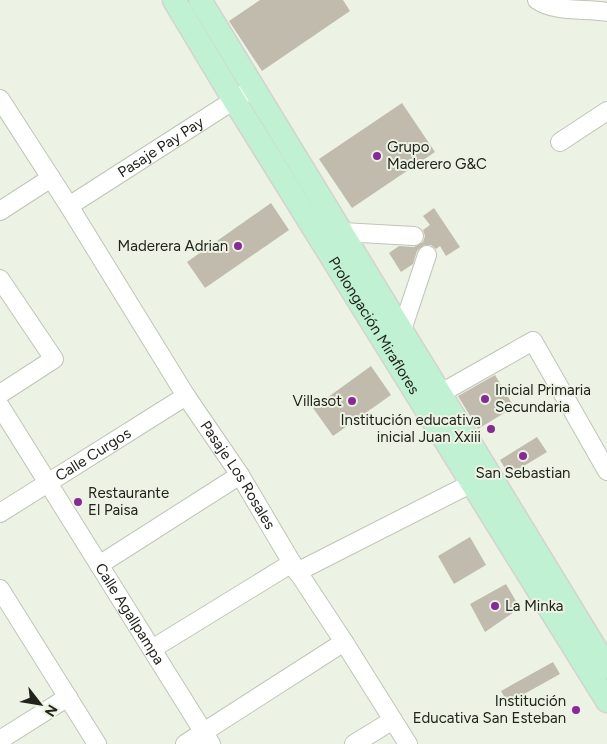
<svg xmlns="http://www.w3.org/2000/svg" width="607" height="744" font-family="Figtree,sans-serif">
<rect width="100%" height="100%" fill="#edf3e4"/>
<g fill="#c0bbad">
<path d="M260,0H343L350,11L262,71L229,21Z"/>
<path d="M402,103L435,152L352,208L319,159Z"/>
<path d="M271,203L289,230L205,288L187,262Z"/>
<path d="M434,208L460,247L446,256L440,246L436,249L431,245H424L417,251L413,264L401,272L389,253L399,246L414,247L423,242L425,236L423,230L430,225L423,216Z"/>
<path d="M371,366L391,395L333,436L313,408Z"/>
<path d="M495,375L514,407L478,429L458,396Z"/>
<path d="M537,437L547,452L509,475L500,460Z"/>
<path d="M470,537L486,565L454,584L438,556Z"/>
<path d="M506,584L520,608L485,632L470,604Z"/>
<path d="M553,662L560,674L508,703L501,691Z"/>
</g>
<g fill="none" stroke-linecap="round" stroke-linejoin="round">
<g stroke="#bfc5b6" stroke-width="20">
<g id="minor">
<path d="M537,0C557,13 584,8 607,12"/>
<path id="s1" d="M0,99L69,206L186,396L240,475L292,563L344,642L408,744"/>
<path d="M560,142L607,111"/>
<path id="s2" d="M69,206L245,93"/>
<path d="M0,211L51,178"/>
<path d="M334,237L342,232L414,236"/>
<path d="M0,279L54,359L0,394"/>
<path d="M402,330L427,255"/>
<path d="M441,393L533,341L607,471"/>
<path id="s3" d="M0,406L211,744"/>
<path id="s4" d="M0,513L186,396"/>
<path d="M99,565L240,475"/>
<path d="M297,572L482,478"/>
<path d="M0,589L97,744"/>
<path d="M152,649L292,563"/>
<path d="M0,740L68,697"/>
<path d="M185,744L344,642"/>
<path d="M354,744L393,720"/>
</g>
</g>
<g stroke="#d3d3d2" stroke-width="25">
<g id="major">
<path id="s5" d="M174,0L234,100L607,701"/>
<path d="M200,0L607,667"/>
</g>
</g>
<use href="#minor" stroke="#fff" stroke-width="18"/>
<use href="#major" stroke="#c0f1d3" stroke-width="22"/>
</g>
<g fill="#862a95" stroke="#edf3e4" stroke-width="2">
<circle cx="377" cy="156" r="5"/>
<circle cx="238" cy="246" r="5"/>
<circle cx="485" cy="399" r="5"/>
<circle cx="352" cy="401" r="5"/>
<circle cx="491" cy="429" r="5"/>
<circle cx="523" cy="456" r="5"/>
<circle cx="78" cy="502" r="5"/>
<circle cx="495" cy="606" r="5"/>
<circle cx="576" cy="710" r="5"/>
</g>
<g text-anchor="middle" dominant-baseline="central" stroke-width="4" stroke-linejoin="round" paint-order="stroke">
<g font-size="15" fill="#21231d" stroke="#edf3e4">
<text stroke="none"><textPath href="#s2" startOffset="109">Pasaje Pay Pay</textPath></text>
<text stroke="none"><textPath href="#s5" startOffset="382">Prolongación Miraflores</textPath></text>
<text stroke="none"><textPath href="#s4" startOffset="110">Calle Curgos</textPath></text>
<text stroke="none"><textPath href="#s1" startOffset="445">Pasaje Los Rosales</textPath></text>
<text stroke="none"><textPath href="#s3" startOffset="245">Calle Agallpampa</textPath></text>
</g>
<g font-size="15" fill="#21231d" stroke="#edf3e4" text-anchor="start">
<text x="387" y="147">Grupo<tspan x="387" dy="17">Maderero G&amp;C</tspan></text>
<text x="228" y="246" text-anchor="end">Maderera Adrian</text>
<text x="495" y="390">Inicial Primaria<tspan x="495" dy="17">Secundaria</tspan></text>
<text x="342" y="401" text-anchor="end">Villasot</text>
<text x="481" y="420" text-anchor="end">Institución educativa<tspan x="481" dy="17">inicial Juan Xxiii</tspan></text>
<text x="523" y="473" text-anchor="middle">San Sebastian</text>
<text x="88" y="493">Restaurante<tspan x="88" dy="17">El Paisa</tspan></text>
<text x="505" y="606">La Minka</text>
<text x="566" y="701" text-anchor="end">Institución<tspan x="566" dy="17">Educativa San Esteban</tspan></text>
</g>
</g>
<g transform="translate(40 704) rotate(121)" stroke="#edf3e4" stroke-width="4" paint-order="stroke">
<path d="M0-4L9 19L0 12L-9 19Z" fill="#21231d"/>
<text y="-8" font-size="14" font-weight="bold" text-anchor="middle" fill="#21231d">N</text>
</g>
</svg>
